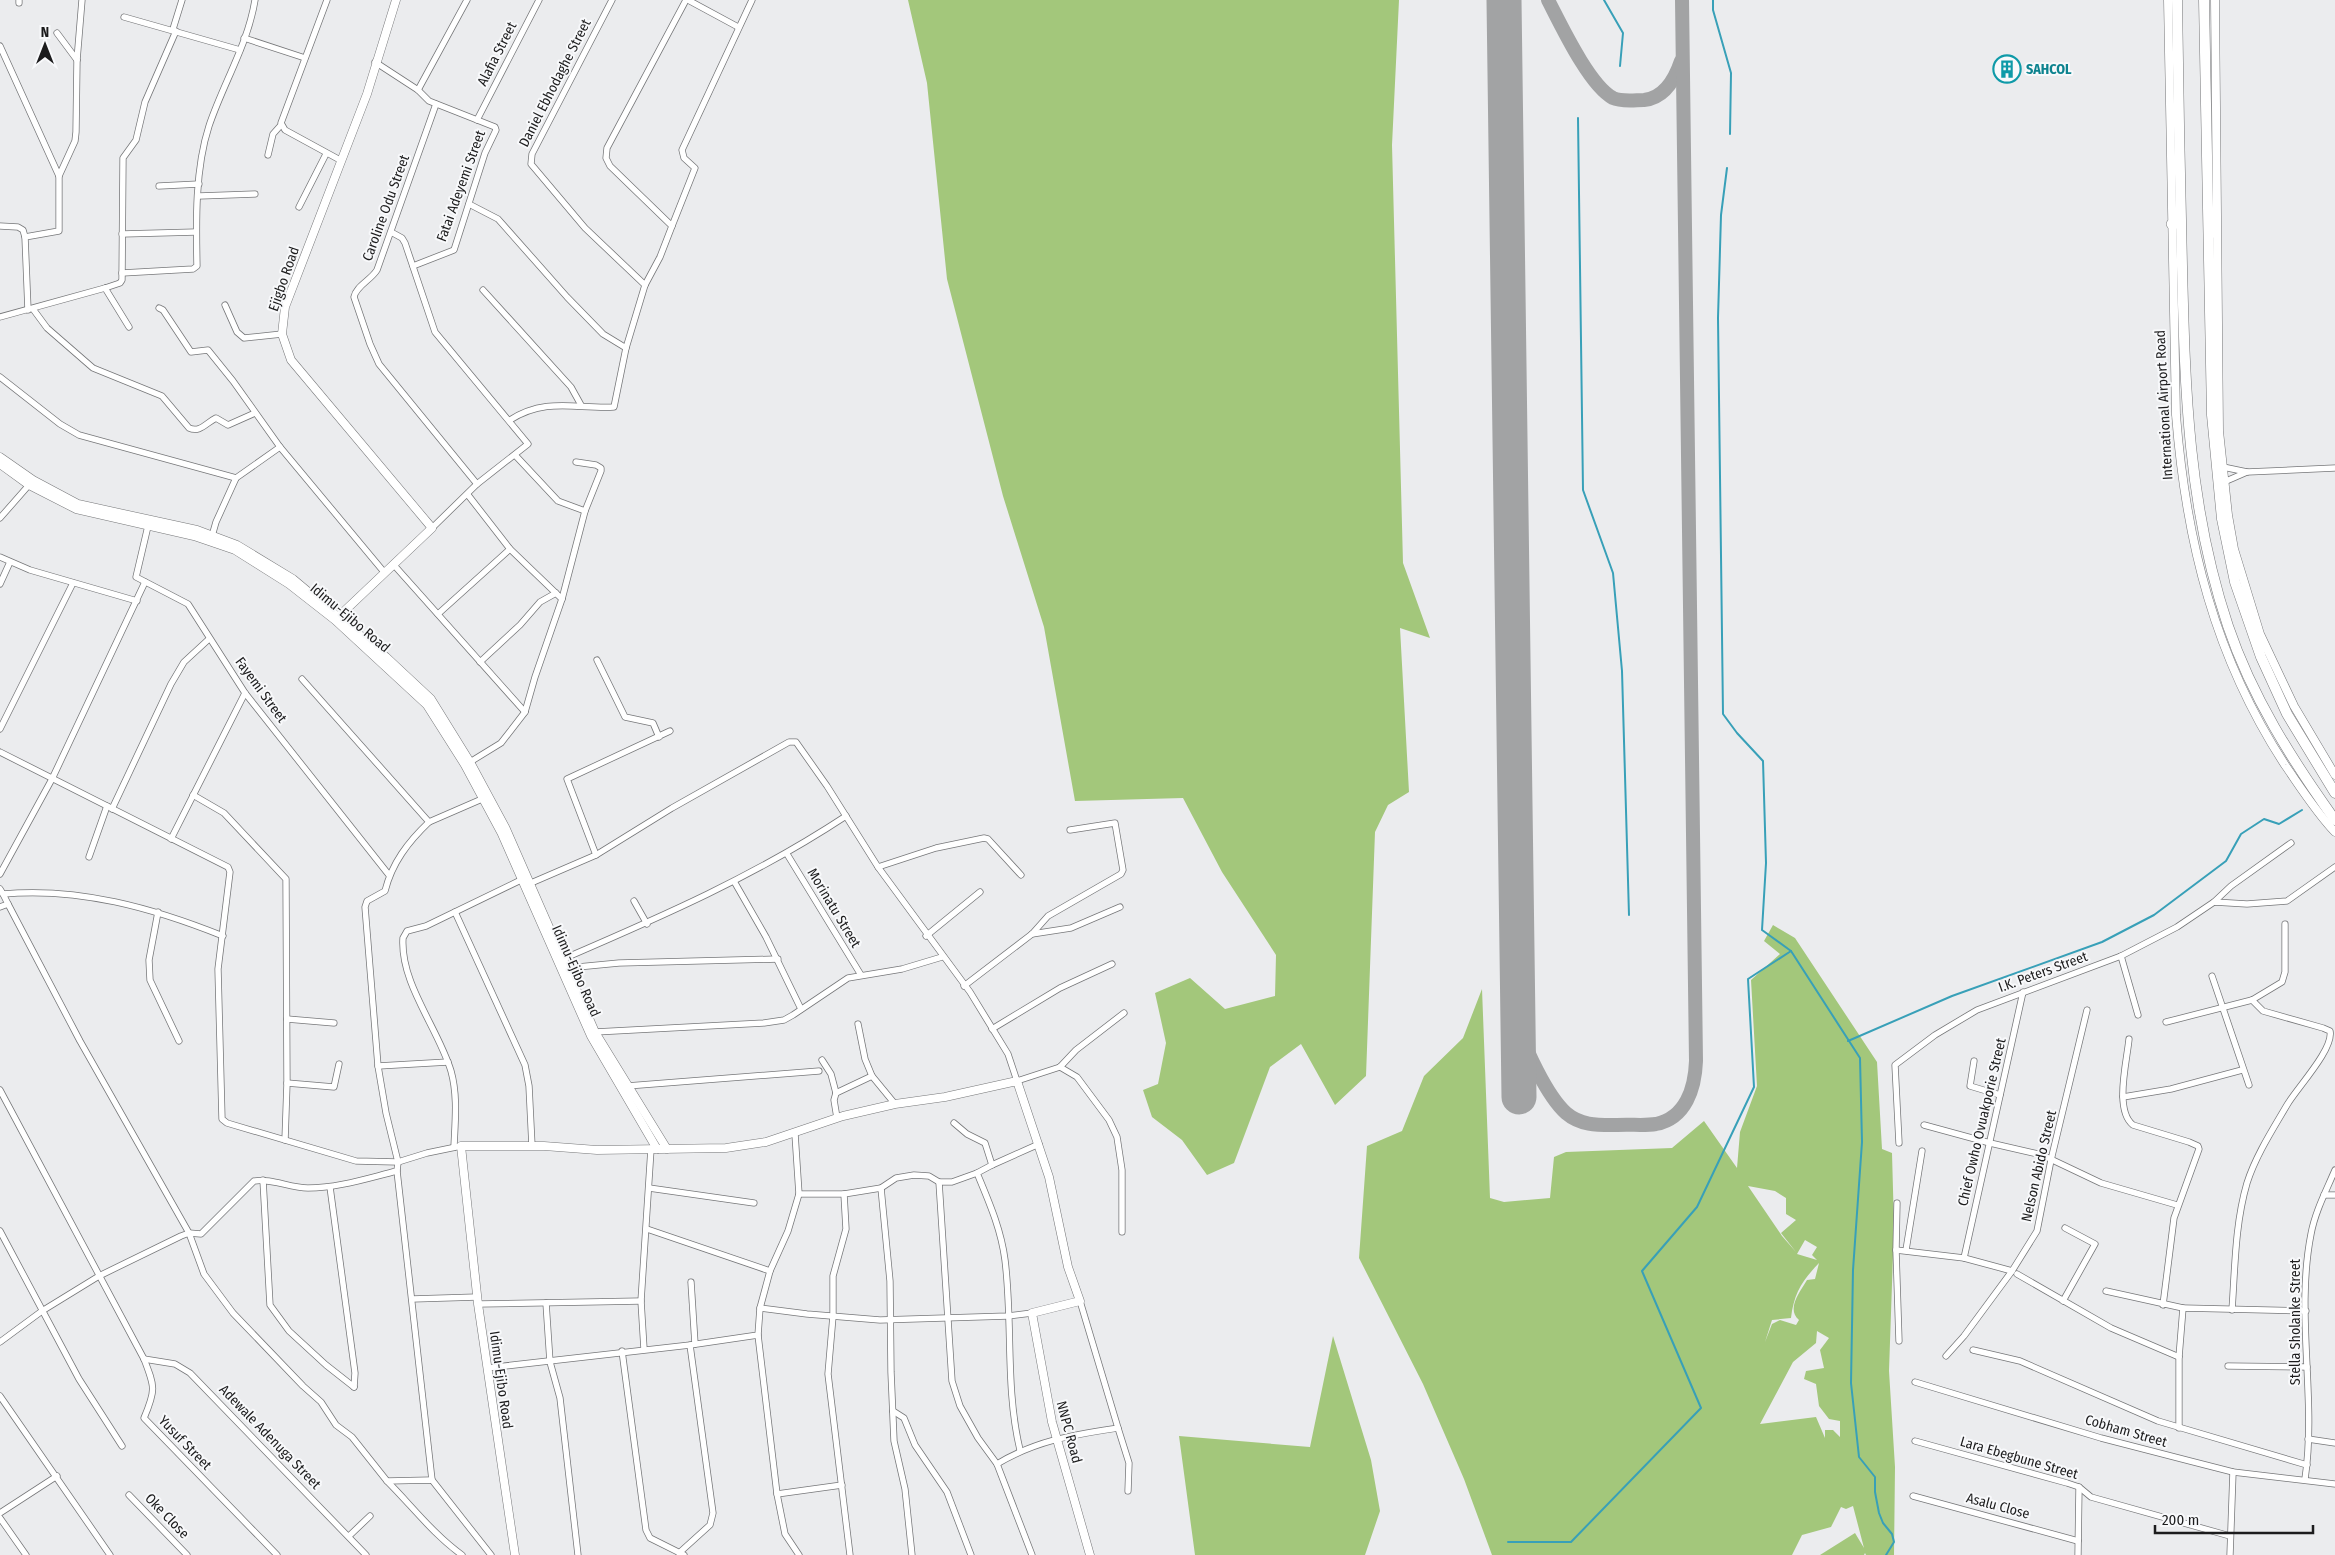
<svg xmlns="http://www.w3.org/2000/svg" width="2335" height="1555" font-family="'Fira Sans Condensed',sans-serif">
<rect width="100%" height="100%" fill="#ebecee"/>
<g fill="#a3c77b" fill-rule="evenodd">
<path d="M908,0H1399L1392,145L1403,563L1430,638L1400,628L1409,792L1388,805L1375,832L1366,1076L1335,1105L1301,1044L1270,1067L1234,1163L1207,1175L1182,1140L1152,1117L1143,1090L1158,1084L1166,1043L1155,993L1190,978L1225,1009L1275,996L1276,955L1222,872L1183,798L1075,801L1044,627L1003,496L947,279L927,83Z"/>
<path d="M1773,925L1795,938L1877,1062L1882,1149L1892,1153L1894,1226L1889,1371L1895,1467L1894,1555H1866L1865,1553L1864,1555H1820L1855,1533L1864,1548L1853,1506L1846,1509L1841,1507L1831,1527L1802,1535L1792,1555H1492L1464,1479L1423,1384L1359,1258L1367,1146L1402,1131L1424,1076L1463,1038L1482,989L1490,1198L1504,1202L1550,1198L1554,1157L1566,1152L1672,1148L1704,1121L1737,1168L1740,1132L1757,1086L1751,980L1780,954L1764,941ZM1748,1186L1775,1191L1786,1198V1214L1796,1220L1781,1233L1796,1252L1782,1236ZM1805,1240L1817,1247L1812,1255L1817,1260L1797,1254ZM1819,1263L1815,1279L1807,1280C1800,1292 1786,1309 1799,1320L1796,1325L1780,1320L1772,1324L1765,1342L1772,1320L1791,1318C1794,1293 1802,1281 1819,1263ZM1817,1331L1829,1338L1820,1350L1824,1368L1806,1371L1804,1379L1816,1384L1819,1406L1829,1419L1840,1421V1437L1833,1430H1825V1438L1816,1417L1760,1424L1793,1362L1816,1343Z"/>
<path d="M1333,1336L1371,1460L1380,1511L1365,1555H1195L1179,1436L1310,1447Z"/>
</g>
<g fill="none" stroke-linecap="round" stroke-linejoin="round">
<g stroke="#38a0b8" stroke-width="2">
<path d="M1604,0L1623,33L1620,66"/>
<path d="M1713,0V10L1731,73L1730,134"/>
<path d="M1578,118L1583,490L1613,573L1622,671L1629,915"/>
<path d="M1727,168L1721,215L1718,318L1723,714L1737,733L1763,761L1766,863L1762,930L1791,951L1860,1058L1862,1142L1853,1270L1851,1383L1859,1457L1875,1477V1492L1879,1513L1883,1523L1892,1534L1894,1542L1886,1555"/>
<path d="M1848,1041L1952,996L2102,942L2154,915L2226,861L2241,834L2264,819L2279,824L2302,810"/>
<path d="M1508,1542H1571L1701,1408L1642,1271L1697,1207L1754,1087L1748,979L1791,951"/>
</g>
<g stroke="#a2a3a4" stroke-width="14">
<path d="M1548,0C1561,25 1589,85 1613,98C1621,102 1635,100 1644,100C1664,98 1675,79 1681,61"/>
<path d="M1516,1023C1526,1049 1546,1095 1566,1113C1581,1126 1599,1125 1617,1125C1630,1124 1644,1126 1656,1124C1686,1118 1695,1088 1696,1061L1682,0"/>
</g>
<path stroke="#a2a3a4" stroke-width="35" d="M1504,0L1519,1097"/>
<g stroke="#767779" stroke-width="7">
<g id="street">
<path d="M327,0L281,123L285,130L340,160"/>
<path d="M612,0L532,154L531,164L585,228L645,285"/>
<path d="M688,0L738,27"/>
<path d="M19,3V0"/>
<path d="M124,17L240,50"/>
<path d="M173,29L182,0"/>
<path d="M57,33L77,60"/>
<path d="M244,38L305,58"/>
<path d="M0,46L59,176V231L25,237"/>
<path d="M375,62L418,90L429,101L495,127L496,130L485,153L454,250L413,266"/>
<path d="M418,90L467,0"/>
<path d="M436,104L377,270C371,280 356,286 354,297L370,344L379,364L477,484"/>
<path d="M477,120L539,0"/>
<path d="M268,155L273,134L281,125"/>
<path d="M59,176L75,141L76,132L77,60L82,0"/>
<path d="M159,186L199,184"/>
<path d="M199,196L255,194"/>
<path d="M469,204L498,219L567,297L603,334L626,348L645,285L660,257L672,226L610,166L606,158L607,148L686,0"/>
<path d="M299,207L326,154"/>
<path d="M0,226L18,227L23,230L25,237L28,310"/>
<path d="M672,226L695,168L684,158L682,150L752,0"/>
<path d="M391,232L402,238L405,243L435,332L528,444L477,484L432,528"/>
<path d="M122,234L196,232"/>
<path d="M122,273L193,269L197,266C196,221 195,169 209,126C223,84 248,44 255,0"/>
<path d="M105,288L129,327"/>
<path d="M483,290L571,387L581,405"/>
<path d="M225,305L237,332L244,338L282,334"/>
<path d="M159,308L163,310L191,352L208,350L233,381L280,447L384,572"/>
<path d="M33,309L47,328L93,368L162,396L189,428C200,433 206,423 216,418L228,425L255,413"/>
<path d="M0,317L105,288L120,283L122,280L123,158L136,140L145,102L176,31"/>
<path d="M0,377L60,424L79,435L236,478"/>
<path d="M510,420C546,397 576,409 614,407L626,348"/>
<path d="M515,455L558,501L585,511"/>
<path d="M2223,467L2247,472"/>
<path d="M2224,482L2247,472L2335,468"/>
<path d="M468,495L510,549L562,599"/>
<path d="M0,518L29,485"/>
<path d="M148,526L136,577L188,604L245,693L389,875"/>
<path d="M212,536L216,522L236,478L280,447"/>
<path d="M0,557L30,570L137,601"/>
<path d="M393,564L525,712"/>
<path d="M0,584L10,562"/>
<path d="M438,614L510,549"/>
<path d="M597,660L625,717L653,723L659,737"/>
<path d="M480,662L520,625L540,602L556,593"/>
<path d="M0,729L73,583"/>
<path d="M0,752L228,867L230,872L218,969L222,1119L227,1123L356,1161L398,1162L427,1153L461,1146"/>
<path d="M470,762L501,743L525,712L535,677L562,599L585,511L601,471V468L596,465L576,462"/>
<path d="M193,795L224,813L286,879L287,1083L285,1140"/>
<path d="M112,809L171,684L184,662L209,639"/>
<path d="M429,822L482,799"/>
<path d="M171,839L245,693"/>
<path d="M787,854L861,975"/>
<path d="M596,855L567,779L670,731"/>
<path d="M89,857L107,806"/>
<path d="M878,867L936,848L984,838L988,839L1021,875"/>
<path d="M0,874L52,779L145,582"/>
<path d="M531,883L596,855L672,808L789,742H796L827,786L878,867L970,992L1008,1054L1017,1081L1060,1067L1076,1050L1124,1013"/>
<path d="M735,883L766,937L801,1009"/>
<path d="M0,889L3,894C79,887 153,908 223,936"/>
<path d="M634,901L647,924"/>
<path d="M2214,902L2231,886L2291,843"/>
<path d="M8,904L80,1041L189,1233L204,1274L233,1313L303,1386L321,1402L336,1425L352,1437L387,1481L432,1480L491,1555"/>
<path d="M0,907L8,904L3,894"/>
<path d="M158,912L149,960L150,980L179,1041"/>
<path d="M455,912L525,1065L529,1086L532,1146"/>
<path d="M1032,934L1071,928L1120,907"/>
<path d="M926,936L980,892"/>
<path d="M2121,956L2138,1015"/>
<path d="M563,959C663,916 755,876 846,816"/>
<path d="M567,968L619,963L778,959"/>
<path d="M2212,976L2249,1085"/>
<path d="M964,986L1032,934L1048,916L1121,874L1123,870L1115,823L1070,830"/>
<path d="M287,1019L334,1023"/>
<path d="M2166,1022L2252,1000L2282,982L2285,972V924"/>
<path d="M858,1024L865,1059L872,1076L895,1104"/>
<path d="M992,1029L1060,988L1112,964"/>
<path d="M595,1032L764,1023L784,1020L793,1015L848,978L902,969L942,957"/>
<path d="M2129,1039C2127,1061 2114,1110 2133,1125L2189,1142L2198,1146L2199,1149L2174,1218L2163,1305"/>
<path d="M822,1060L831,1074L836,1093"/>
<path d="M1974,1061L1970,1086L2000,1095"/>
<path d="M378,1066L448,1062"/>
<path d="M1060,1067L1077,1077L1109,1120L1117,1137L1122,1170V1232"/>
<path d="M287,1083L334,1087L339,1064"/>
<path d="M627,1086L819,1071"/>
<path d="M0,1090L144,1359C155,1387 156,1390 144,1418L277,1555"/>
<path d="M2123,1097L2171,1089L2242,1070"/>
<path d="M837,1118L834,1100L836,1093L872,1076"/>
<path d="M954,1123L967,1134L985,1143L992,1165"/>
<path d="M1924,1125L1990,1143L2042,1155L2101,1183L2177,1205"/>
<path d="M1899,1143L1895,1065L1935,1035L1977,1010L2121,956L2177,927L2214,902L2247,904L2287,901L2335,867"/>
<path d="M454,1147C455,1122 458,1096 451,1071C438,1028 400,983 403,938L407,931L426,926L523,879"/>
<path d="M397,1171L432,1480"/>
<path d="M263,1180L270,1305L289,1331L326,1365L354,1387"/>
<path d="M939,1182L952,1381L960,1406L978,1438L997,1464L1032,1555"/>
<path d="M330,1187L355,1373L354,1387"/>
<path d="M649,1188L754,1203"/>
<path d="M881,1188L890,1281L891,1372L894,1441L905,1489L912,1555"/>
<path d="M799,1194H844L846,1229L833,1276V1316L828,1374L850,1555"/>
<path d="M844,1194L881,1188L896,1178L914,1175L929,1176L939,1182H952L977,1173"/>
<path d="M2324,1195H2335"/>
<path d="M647,1229L770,1271"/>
<path d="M0,1231L79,1379L122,1446"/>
<path d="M1896,1250L1897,1203"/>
<path d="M1906,1250L1922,1151"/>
<path d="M1964,1258L2023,992"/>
<path d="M2017,1274L2111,1328L2179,1357"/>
<path d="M691,1282L695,1344"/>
<path d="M2106,1291L2183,1308"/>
<path d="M412,1299L477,1297"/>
<path d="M2063,1301L2095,1244L2065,1228"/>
<path d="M546,1303L550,1362L560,1398L578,1555"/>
<path d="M478,1304L641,1301"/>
<path d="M760,1308L807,1314L880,1320L1008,1316L1032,1313"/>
<path d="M2232,1310C2235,1268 2235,1224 2247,1183C2256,1155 2273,1129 2287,1105C2297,1088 2334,1049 2330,1031L2323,1028L2263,1011L2252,1000"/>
<path d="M758,1335L777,1494L785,1534L799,1555"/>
<path d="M1899,1341L1896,1250L1964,1258L2012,1271"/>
<path d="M0,1342L42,1311L99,1276L181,1236L189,1233L201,1234L254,1181C271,1178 290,1188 308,1188C338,1188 368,1178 397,1171L398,1162L386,1113L378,1066L365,907L367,901L385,891C392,863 408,842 429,822L302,679"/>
<path d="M644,1349L641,1301L651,1149"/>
<path d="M1973,1350L2020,1361L2158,1421L2307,1465"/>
<path d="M622,1351L646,1530L650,1538L684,1555"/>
<path d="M1946,1356L1964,1336L2012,1271L2037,1231L2051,1160L2087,1010"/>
<path d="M144,1359L175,1364L190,1373L366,1555"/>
<path d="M2228,1366L2307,1367"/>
<path d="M487,1368L690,1345L758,1335L760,1308L770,1271L788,1231L799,1194L795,1134"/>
<path d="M1915,1382L2101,1438L2190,1461L2233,1472L2335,1484"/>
<path d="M0,1396L110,1555"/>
<path d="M893,1411L904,1418L915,1445L947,1492L971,1555"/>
<path d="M1118,1428L1129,1463L1128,1491"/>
<path d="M2179,1428V1357L2183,1308L2306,1311"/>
<path d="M2308,1439L2335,1443"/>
<path d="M1915,1441L2067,1483L2079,1487L2091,1497L2230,1536"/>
<path d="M1020,1450C1005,1387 1013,1324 1005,1260C1001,1229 989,1202 977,1173L992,1165L1039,1144"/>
<path d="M997,1464C1037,1440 1073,1435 1118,1428L1080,1301"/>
<path d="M2305,1479C2317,1399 2295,1315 2311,1234C2315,1212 2326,1191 2335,1170"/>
<path d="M387,1481C412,1506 433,1534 462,1555"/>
<path d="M777,1494L842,1485"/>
<path d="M129,1495L187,1555"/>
<path d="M1913,1496L2078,1541"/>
<path d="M0,1513L57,1476"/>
<path d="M0,1518L26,1555"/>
<path d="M349,1536L370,1516"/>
<path d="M679,1553L710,1525L713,1513L690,1345"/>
<path d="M2078,1555L2079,1487"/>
<path d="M2230,1555L2233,1472"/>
</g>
</g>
<g stroke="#767779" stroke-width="9">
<g id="secondary">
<path d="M2168,0L2176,415C2186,542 2215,658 2285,765C2301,788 2316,812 2335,832"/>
<path d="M2215,0L2219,431L2228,515L2234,549L2260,634L2294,706L2335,775"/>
<path d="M0,457L33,480L78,504L197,530L237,545L293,579L386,657L431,699L470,762L506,829L595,1032L667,1149"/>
<path d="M0,464L29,485L76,509L194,536L235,550L289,584L335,620L427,705L465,765L501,832L591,1036L657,1149"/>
<path d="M336,619L432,528L291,360L282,334L285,307L367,94L396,0"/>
<path d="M515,1555L478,1304L461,1146H544L597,1150L726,1148L766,1142L843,1116L895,1104L945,1097L1017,1081L1049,1177L1068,1267L1080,1301L1032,1313L1052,1422L1090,1555"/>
</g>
</g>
<g stroke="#767779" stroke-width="10">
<g id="primary">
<path d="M2171,224H2181"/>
<path d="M2210,235L2216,215"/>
</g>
</g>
<g stroke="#767779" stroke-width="11">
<g id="highway">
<path d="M2177,0C2178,89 2180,177 2182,266C2185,390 2188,507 2228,626C2252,697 2292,760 2335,820"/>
<path d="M2204,0L2212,415L2222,519L2235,582L2261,657L2287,714L2335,793"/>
</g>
</g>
<use href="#street" stroke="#fff" stroke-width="5.5"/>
<use href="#secondary" stroke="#fff" stroke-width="8"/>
<use href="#primary" stroke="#fff" stroke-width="9"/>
<use href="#highway" stroke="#fff" stroke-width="10"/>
</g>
<defs>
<g id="building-ring" transform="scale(1.4375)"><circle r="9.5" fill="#f8f9fb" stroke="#0f9aa8" stroke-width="1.5"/><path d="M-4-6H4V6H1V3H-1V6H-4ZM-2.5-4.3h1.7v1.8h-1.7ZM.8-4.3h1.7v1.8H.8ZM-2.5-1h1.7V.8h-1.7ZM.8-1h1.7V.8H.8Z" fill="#0f9aa8"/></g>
</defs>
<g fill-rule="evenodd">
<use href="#building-ring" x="2007" y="69"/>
</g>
<g text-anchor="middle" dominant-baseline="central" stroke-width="4" stroke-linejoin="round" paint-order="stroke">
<g font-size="14" fill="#1c1c1d" stroke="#f8f9fb">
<text transform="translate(497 54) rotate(-63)">Alafia Street</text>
<text transform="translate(555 83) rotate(-63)">Daniel Ebhodaghe Street</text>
<text transform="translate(461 186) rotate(-70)">Fatai Adeyemi Street</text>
<text transform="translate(386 208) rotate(-70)">Caroline Odu Street</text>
<text transform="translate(284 279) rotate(-71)">Ejigbo Road</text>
<text transform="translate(2164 405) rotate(-93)">International Airport Road</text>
<text transform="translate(350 618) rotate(40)">Idimu-Ejibo Road</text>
<text transform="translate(261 690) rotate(54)">Fayemi Street</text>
<text transform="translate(834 908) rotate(59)">Morinatu Street</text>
<text transform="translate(576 971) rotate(66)">Idimu-Ejibo Road</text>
<text transform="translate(2043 972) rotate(-20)">I.K. Peters Street</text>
<text transform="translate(1982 1122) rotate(-77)">Chief Owho Ovuakporie Street</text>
<text transform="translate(2039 1166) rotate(-77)">Nelson Abido Street</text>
<text transform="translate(2295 1322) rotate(-90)">Stella Sholanke Street</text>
<text transform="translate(501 1380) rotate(82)">Idimu-Ejibo Road</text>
<text transform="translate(2126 1431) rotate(16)">Cobham Street</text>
<text transform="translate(1069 1432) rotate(75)">NNPC Road</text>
<text transform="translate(270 1437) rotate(46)">Adewale Adenuga Street</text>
<text transform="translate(185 1443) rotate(46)">Yusuf Street</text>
<text transform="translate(2019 1458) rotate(16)">Lara Ebegbune Street</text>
<text transform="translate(1998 1506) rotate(15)">Asalu Close</text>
<text transform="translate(167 1516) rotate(46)">Oke Close</text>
</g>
<g font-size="14" font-weight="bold" fill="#0d838f" stroke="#f8f9fb" text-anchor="start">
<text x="2026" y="69">SAHCOL</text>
</g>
</g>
<g transform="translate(45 45)" stroke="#f8f9fb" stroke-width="4" paint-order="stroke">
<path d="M0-4L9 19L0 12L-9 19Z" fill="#1c1c1d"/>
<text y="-8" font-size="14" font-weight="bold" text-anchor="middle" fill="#1c1c1d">N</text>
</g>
<path d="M2155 1525v8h158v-8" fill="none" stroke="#1c1c1d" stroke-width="2.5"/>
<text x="2162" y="1525" font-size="15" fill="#1c1c1d" stroke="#f8f9fb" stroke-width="4" paint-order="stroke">200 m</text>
</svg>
